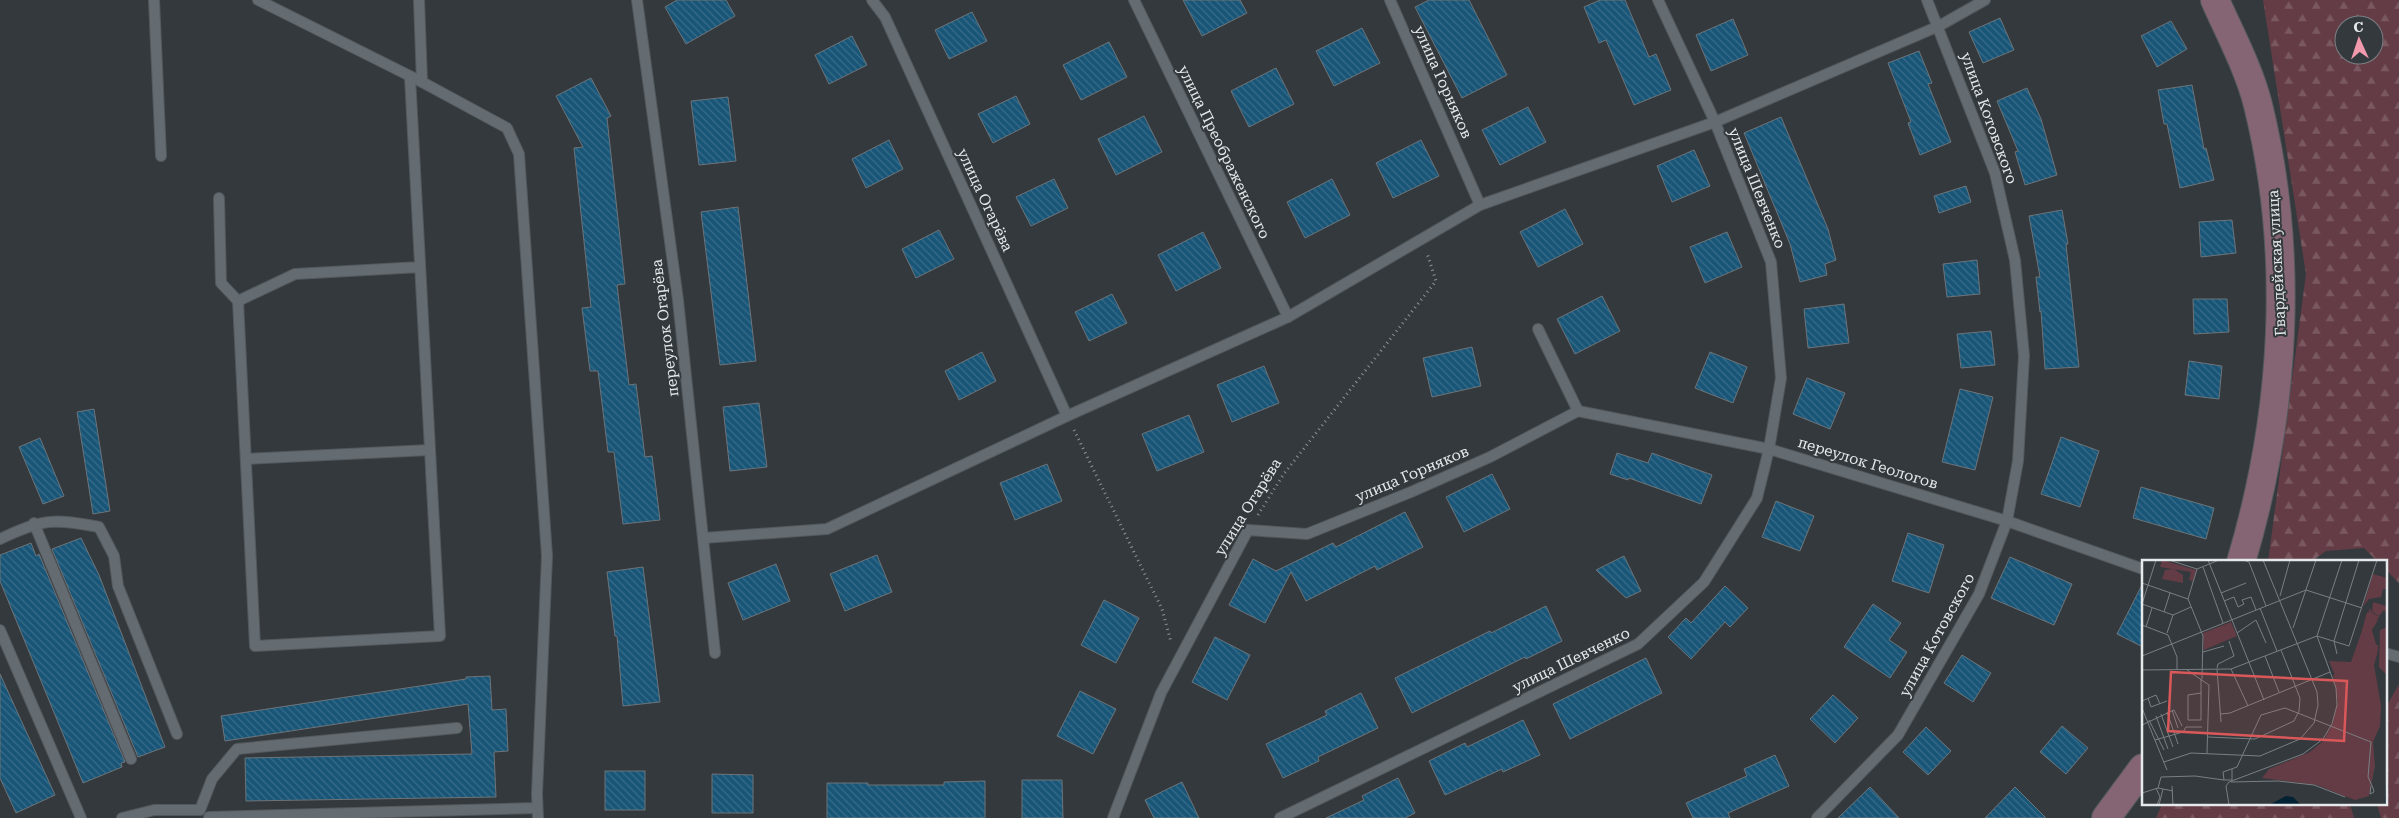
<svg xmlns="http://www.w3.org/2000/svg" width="2399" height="818" font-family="'Roboto Serif',serif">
<defs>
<pattern id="forest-firs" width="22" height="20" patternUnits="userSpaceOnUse" patternTransform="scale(1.25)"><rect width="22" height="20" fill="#643c45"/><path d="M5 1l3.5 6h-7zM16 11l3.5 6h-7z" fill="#7a5860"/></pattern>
<pattern id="building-back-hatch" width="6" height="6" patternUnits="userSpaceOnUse" patternTransform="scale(1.25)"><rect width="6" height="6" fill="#185577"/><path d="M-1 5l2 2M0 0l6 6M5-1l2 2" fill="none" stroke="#396d8a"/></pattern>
</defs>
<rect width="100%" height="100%" fill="#33393d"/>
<g fill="url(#forest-firs)" fill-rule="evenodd">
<path d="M2263,0H2399V583L2385,569V562H2378L2364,548L2326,551L2311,562H2268L2306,274ZM2344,25H2374V55H2344Z"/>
<path d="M2399,684V818H2381L2377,804H2385V709Z"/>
<path d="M2162,804H2350L2354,818H2156Z"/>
</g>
<g fill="url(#building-back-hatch)" stroke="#6d7479">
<path d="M677,0H726L735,16L686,44L665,7Z"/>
<path d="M1183,0H1240L1247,13L1202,36Z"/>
<path d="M1429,0H1469L1507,75L1462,98L1415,7Z"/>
<path d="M1600,0H1625L1649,57L1656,54L1671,90L1634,105L1606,40L1599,43L1584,7Z"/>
<path d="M972,12L987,41L949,59L935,30Z"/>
<path d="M2000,18L2014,50L1983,63L1969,32Z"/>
<path d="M1733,19L1748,55L1711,71L1696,35Z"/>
<path d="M2171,21L2187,49L2157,67L2141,36Z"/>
<path d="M1362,28L1380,63L1334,86L1316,51Z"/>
<path d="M852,36L867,65L829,84L815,55Z"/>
<path d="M1109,42L1127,77L1081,100L1063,65Z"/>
<path d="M1919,51L1932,83L1928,84L1951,142L1920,155L1908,123L1911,122L1888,63Z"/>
<path d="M1276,68L1294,104L1249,127L1231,91Z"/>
<path d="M591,78L611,116L607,118L625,284L617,285L629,385L636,384L645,457L652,456L660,520L623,524L614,452H608L598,371H590L582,308L591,307L574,148L583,147L556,96Z"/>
<path d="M2192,85L2204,149L2206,148L2214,180L2180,188L2167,124H2164L2158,90Z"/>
<path d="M2027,88L2041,119L2057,175L2025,185L2015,152L2018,151L1997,101Z"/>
<path d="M1016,96L1030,124L993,143L978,114Z"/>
<path d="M728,97L736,161L699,165L691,101Z"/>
<path d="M1528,107L1546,142L1500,165L1482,130Z"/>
<path d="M1144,116L1162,152L1116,175L1098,139Z"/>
<path d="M1781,117L1828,229L1836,260L1825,264L1827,275L1800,282L1790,244L1744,133Z"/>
<path d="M889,140L903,169L866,188L852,159Z"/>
<path d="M1421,140L1439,176L1393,198L1376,163Z"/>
<path d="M1694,150L1710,186L1672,202L1657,166Z"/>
<path d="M1054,179L1068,208L1031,226L1016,197Z"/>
<path d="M1332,179L1350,215L1305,238L1287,202Z"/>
<path d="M1966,186L1971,202L1939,213L1934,196Z"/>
<path d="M738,207L756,361L720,365L701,212Z"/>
<path d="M1565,209L1583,244L1538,267L1520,232Z"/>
<path d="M2062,210L2068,244H2066L2079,367L2045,369L2041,311L2040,312L2036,277H2040L2029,216Z"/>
<path d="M2232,220L2236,253L2201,257L2199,222Z"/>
<path d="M939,230L954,259L916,278L902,249Z"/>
<path d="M1203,232L1221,268L1176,291L1158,255Z"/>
<path d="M1727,232L1742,267L1705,283L1690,247Z"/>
<path d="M1977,260L1980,294L1947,297L1943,264Z"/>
<path d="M1112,294L1127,323L1089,341L1075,312Z"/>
<path d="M1602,296L1620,331L1575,354L1557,319Z"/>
<path d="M2193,299H2227L2229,332L2194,334Z"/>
<path d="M1844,304L1849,343L1808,348L1804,309Z"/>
<path d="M1991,331L1995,365L1961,368L1957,334Z"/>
<path d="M1472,347L1481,386L1432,397L1423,358Z"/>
<path d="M982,352L996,381L959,400L945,371Z"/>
<path d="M1710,352L1747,367L1733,403L1695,388Z"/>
<path d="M2189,361L2222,366L2219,399L2185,395Z"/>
<path d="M1264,366L1279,403L1232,422L1217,385Z"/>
<path d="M1807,378L1845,393L1830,429L1793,414Z"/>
<path d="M1960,389L1993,397L1975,470L1942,462Z"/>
<path d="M759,403L767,467L730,471L723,407Z"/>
<path d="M94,409L110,511L93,514L77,412Z"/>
<path d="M1189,415L1204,452L1157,471L1142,434Z"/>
<path d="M2061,437L2099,451L2080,507L2041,494Z"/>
<path d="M40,438L64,496L43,504L19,447Z"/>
<path d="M1617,453L1648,463L1652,453L1712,475L1701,504L1629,478L1628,480L1610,474Z"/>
<path d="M1047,464L1062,501L1015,520L1000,483Z"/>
<path d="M1492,474L1510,509L1464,532L1446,497Z"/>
<path d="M2141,487L2214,508L2206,539L2133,518Z"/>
<path d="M1776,501L1814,516L1800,551L1762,537Z"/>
<path d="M1405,512L1423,547L1377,570L1375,566L1306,601L1291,572L1265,623L1229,605L1253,559L1276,571L1333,543L1336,547Z"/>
<path d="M1908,533L1944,545L1929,593L1892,581Z"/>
<path d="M81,538L99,575L165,747L138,757L52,549Z"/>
<path d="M31,543L36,556L39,554L125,762L121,763L122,767L83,783L0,581V555Z"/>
<path d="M877,555L892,592L845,611L830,574Z"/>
<path d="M1624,556L1641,591L1626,598L1596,570Z"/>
<path d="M2010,557L2072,584L2054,625L1991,598Z"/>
<path d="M776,564L790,601L743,620L728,583Z"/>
<path d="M643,567L660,702L623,706L617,636H615L607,572Z"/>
<path d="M2143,583V647L2117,634Z"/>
<path d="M1725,586L1748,608L1730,627L1725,622L1691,659L1668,637L1686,618L1691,623Z"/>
<path d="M1104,600L1139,618L1116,663L1081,645Z"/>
<path d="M1873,604L1901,623L1889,640L1907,652L1890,678L1844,647Z"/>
<path d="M1546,606L1562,641L1526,659L1525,657L1412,713L1395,678L1490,631L1491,633Z"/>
<path d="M1215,637L1250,655L1227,700L1192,682Z"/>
<path d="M1962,655L1991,673L1973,702L1944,683Z"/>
<path d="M1646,658L1662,693L1570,739L1553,704Z"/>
<path d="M0,674L55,795L16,813L0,778Z"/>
<path d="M490,676L492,710L506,709L508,751L494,752L496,797L246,801L245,758L472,754L468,704L225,741L221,716L466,679V677Z"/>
<path d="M1080,691L1116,709L1093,754L1057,736Z"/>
<path d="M1361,693L1378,728L1318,757L1319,761L1283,778L1266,744L1327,715L1325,711Z"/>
<path d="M1833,695L1858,718L1835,743L1810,719Z"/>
<path d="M1523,720L1540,755L1503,772L1502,769L1445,795L1429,761L1465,743L1467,747Z"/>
<path d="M2062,726L2088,748L2066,774L2040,752Z"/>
<path d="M1926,727L1951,751L1928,775L1903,752Z"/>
<path d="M1775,755L1789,786L1728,813L1730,818H1693L1686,803L1747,776L1744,769Z"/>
<rect x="605" y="771" width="40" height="39"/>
<path d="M712,774L753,775V813H712Z"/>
<path d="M1398,778L1415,813L1405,818H1326L1364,800L1362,796Z"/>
<path d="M1022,780H1062L1063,818H1022Z"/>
<path d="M985,781V818H827V783H868V785H944V782Z"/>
<path d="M1182,782L1199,818H1154L1145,800Z"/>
<path d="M1870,787L1899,818H1838Z"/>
<path d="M2015,787L2046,818H1985Z"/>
</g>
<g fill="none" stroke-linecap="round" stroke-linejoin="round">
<g stroke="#53585c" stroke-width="12">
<g id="lane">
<path d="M154,0L161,156"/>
<path d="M258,0L422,82L507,128L519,154L547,556L537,794L538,818"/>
<path d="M419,0L422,82"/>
<path d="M637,0L678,300L715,653"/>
<path d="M872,0L885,17L1067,416"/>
<path d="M1134,0L1288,317"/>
<path d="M1390,0L1480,205"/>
<path d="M410,77L440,636L255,646L238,301L295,274L420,267"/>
<path d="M219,198L221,283L238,301"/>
<path d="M1538,329L1578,411"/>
<path d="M1578,411L1769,449L2007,521L2143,569"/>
<path d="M246,459L430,450"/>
<path d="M34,523L131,759"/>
<path d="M703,538L827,529L1067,416L1288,317L1480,205L1715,122L1939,26L1985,0"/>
<path d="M0,539C43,519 52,518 99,527L114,556L118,586L177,734"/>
<path d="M0,630L81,818"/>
<path d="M2385,653L2399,657"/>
<path d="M209,817L537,808"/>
<path d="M122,818L154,810H200L212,779L237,749L457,728"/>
<path d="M1113,818L1161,693L1248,530L1307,534L1411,492L1490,457L1578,411"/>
<path d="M1280,818L1638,644L1704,582L1757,498L1769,449L1781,378L1771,262L1715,122L1658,0"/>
<path d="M1817,818L1898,735L1979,594L2007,521L2018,461L2024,356L2015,260L1995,173L1927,0"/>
</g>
</g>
<g stroke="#53585c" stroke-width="30">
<g id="secondary">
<path d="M2215,0C2230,34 2249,69 2258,105C2295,255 2285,415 2241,562"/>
<path d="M2106,818L2143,768"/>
</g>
</g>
<g stroke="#8e9396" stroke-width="3" stroke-dasharray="1 4" stroke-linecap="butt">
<path d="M1074,430L1162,609L1171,642"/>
<path d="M1258,515L1283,475L1436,281L1427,253"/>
</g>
<use href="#lane" stroke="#656c71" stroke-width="10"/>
<use href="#secondary" stroke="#856573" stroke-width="28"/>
</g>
<g text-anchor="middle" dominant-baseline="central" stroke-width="4" stroke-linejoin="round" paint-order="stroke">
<g font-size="15" fill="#e5e9eb" stroke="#33393d">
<text transform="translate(1443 82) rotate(66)">улица Горняков</text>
<text transform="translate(1989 118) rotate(70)">улица Котовского</text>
<text transform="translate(1224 152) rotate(64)">улица Преображенского</text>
<text transform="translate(1757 188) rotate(68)">улица Шевченко</text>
<text transform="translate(985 200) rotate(65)">улица Огарёва</text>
<text transform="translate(2277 263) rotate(-93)">Гвардейская улица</text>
<text transform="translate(665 328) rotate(-97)">переулок Огарёва</text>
<text transform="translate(1868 463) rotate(17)">переулок Геологов</text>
<text transform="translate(1412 474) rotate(-23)">улица Горняков</text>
<text transform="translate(1248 507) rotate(-58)">улица Огарёва</text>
<text transform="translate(1937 635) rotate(-61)">улица Котовского</text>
<text transform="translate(1571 660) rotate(-26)">улица Шевченко</text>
</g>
</g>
<g transform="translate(2142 560)">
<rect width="245" height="245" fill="#33393d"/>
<path d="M225,52L236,60L230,70L236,91L232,105L239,145L238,166L231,182L233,206L227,236L213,240L175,225L120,218L127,209L168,192L182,180L191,164L196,141L191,115L211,104ZM89,62L95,76L62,90L61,73Z" fill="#643c45"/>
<path d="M20,0L54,10L51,21L47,20L49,12L18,7ZM32,9L41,15V23L20,19L23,10ZM231,14L245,18V29H241L239,37L227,39L221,47ZM231,42L244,46L245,43V54L242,50L237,56L230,52ZM228,48L230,53L238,57L226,64L229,83L236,85V90L223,104L230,107L236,143V167L227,177L203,168L200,161L193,162L197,140L195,120L187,101L209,102ZM190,167L197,175L205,208L185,214L184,220L174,214L129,211L169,193L183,180ZM202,170L230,182V211L223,214L227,225L225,230L216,231L211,225L199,173ZM205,209L209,229L190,222V218ZM138,216H169L173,224L138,219ZM177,220L212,235L224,232L226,235L215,239L202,236L177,225Z" fill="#643c45"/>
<path d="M245,67V115L237,107L238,70Z" fill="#643c45"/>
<path d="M144,236L151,237L159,245H127Z" fill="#032233"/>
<path fill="none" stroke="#032233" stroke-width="2.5" d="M244,245L245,225"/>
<path fill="none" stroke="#7a7f83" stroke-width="1" d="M27,0L55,9M66,0L122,140M101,0L107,2L124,46M61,7L81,63M0,23L46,39M79,33L104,23M138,36L148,0M82,41L92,37L96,47L102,44L100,40L109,37L114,50M0,44L31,55L49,47M0,44L14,0M118,48L135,91M22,52L28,33M0,65L26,75L35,97V110M4,67L10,48M151,68L174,0M25,73L31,55M95,73L114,60L124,83M61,92L82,86M195,94L192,81L217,0M0,96L164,30L220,48M123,96L137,132M75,108L76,104L92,96L87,81M75,109L79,162M89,109L106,146M0,110L89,109L175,76L207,86L235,0M45,110L67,125L65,193M59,119V160H46V135L59,133M60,119L61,76L46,39L55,9L77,0M6,138L9,147L25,141M0,141L14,135L18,144M0,148L25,210M143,148L229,182L226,217L231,228L232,232L228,234L229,226M30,150L36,168M25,152L36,184M19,154L31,187M79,154L88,153L188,112M14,156L26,189M7,160L22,190M0,165L32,150L40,166M41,172L65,173M66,177L113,179L152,161L157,151L158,138L139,90M13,180L41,172L44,167H60M22,202L49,193L118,196L158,179L172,163L176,145L175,132L121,0M90,209V220H82L81,212L95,207L119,155L143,148M89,222L136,221L172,225L203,237M30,226L31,245M14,228L18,237L15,245M16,228L19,217L53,216L82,220M0,233L16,228L31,231M17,245L21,229M87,245L84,226L87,222L161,194L181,179L190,164L195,145L194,128L175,76L200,0"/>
<path fill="#da5859" fill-opacity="0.15" stroke="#da5859" stroke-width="2.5" d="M29,112L205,121L202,181L26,171Z"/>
<rect width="245" height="245" fill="none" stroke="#e5e9eb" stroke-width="2.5"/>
</g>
<g transform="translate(2359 40) rotate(357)"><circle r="24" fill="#33393d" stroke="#7a7f83"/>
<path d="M0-4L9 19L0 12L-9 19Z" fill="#f29aad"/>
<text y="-8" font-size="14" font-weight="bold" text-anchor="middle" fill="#e5e9eb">С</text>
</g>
</svg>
